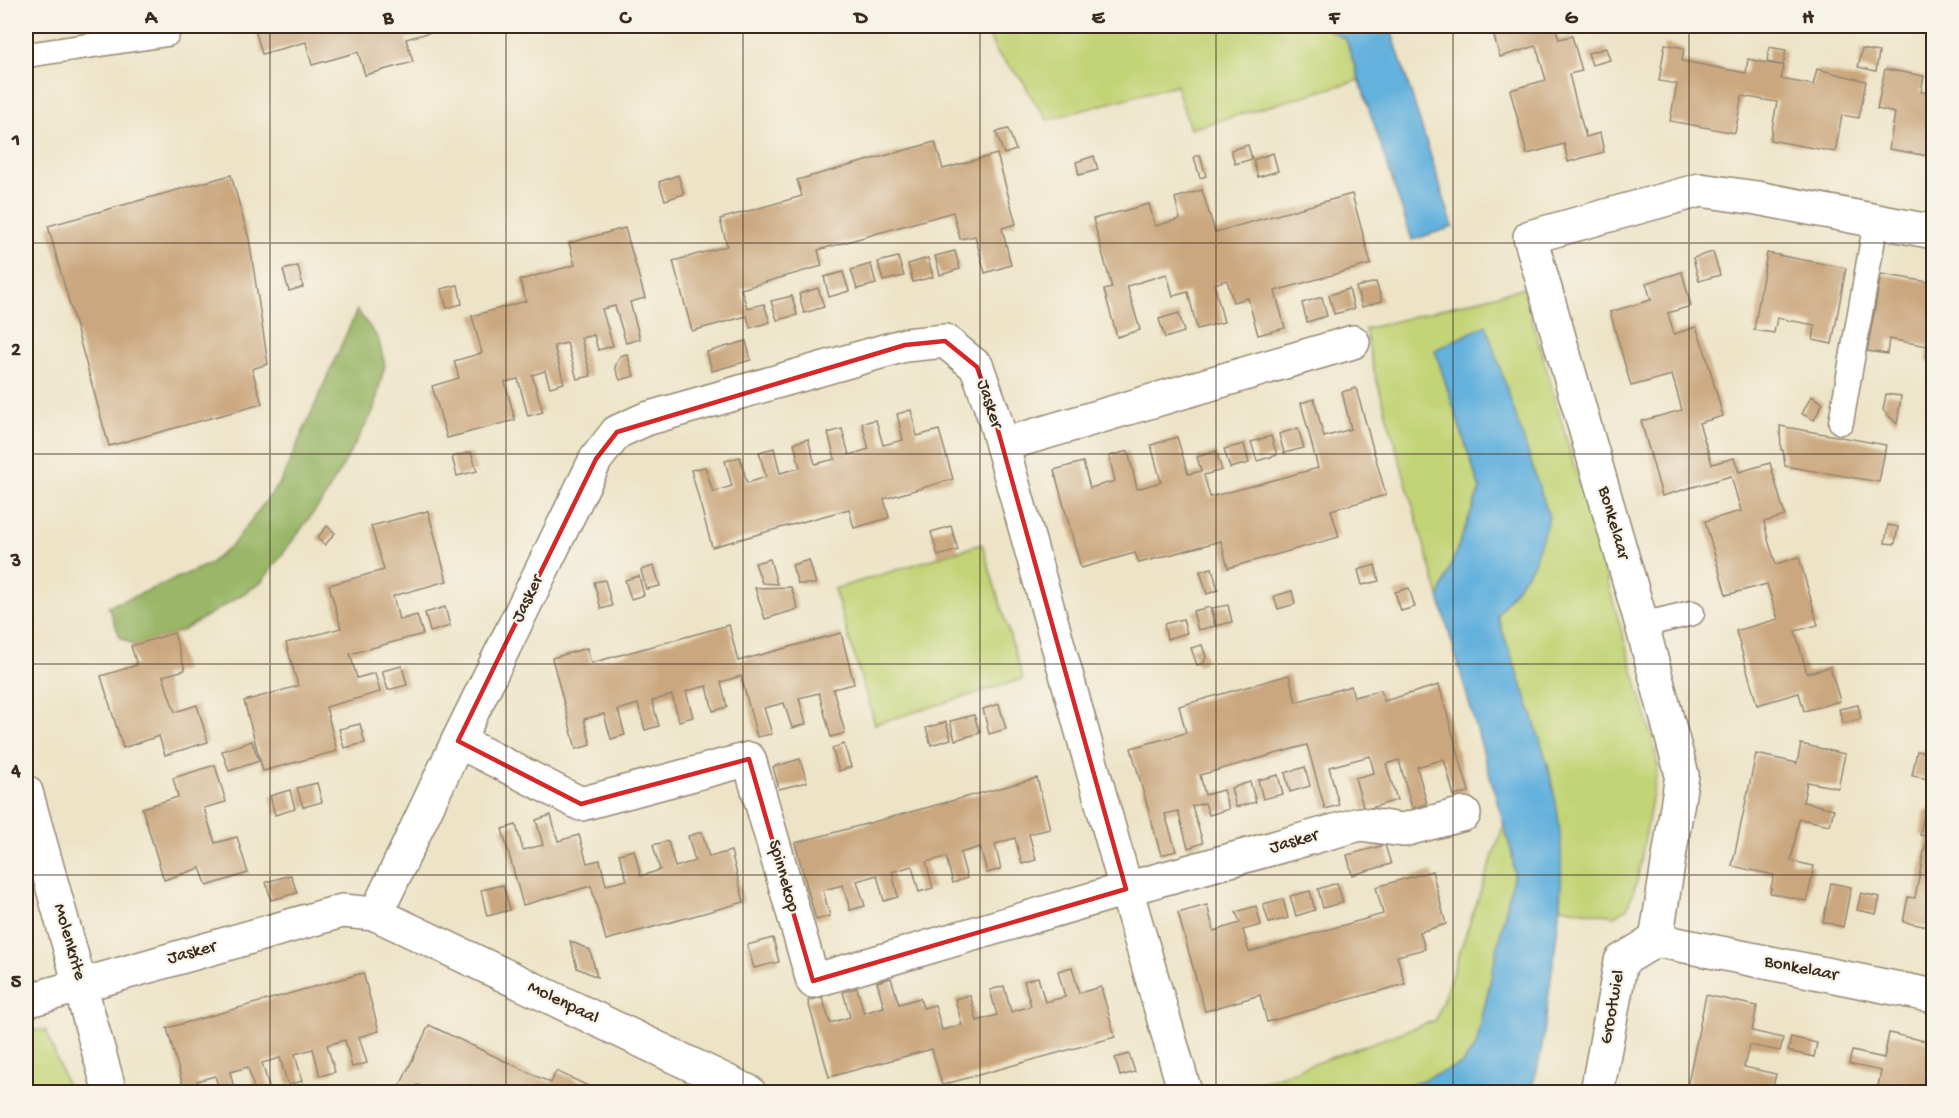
<svg xmlns="http://www.w3.org/2000/svg" width="1959" height="1118" font-family="'Gochi Hand',sans-serif">
<rect width="100%" height="100%" fill="#f7f3e8"/>
<filter id="ink" filterUnits="userSpaceOnUse"><feTurbulence type="fractalNoise" baseFrequency=".0167" numOctaves="2"/><feDisplacementMap in="SourceGraphic" scale="12" xChannelSelector="R" yChannelSelector="G"/><feConvolveMatrix kernelMatrix="1 2 1 2 8 2 1 2 1" color-interpolation-filters="sRGB"/></filter>
<filter id="wash" filterUnits="userSpaceOnUse"><feTurbulence type="fractalNoise" baseFrequency=".008" numOctaves="4" result="noise"/><feDisplacementMap in="SourceGraphic" scale="24" xChannelSelector="R" yChannelSelector="G"/><feGaussianBlur stdDeviation="1.35" result="paint"/><feColorMatrix in="noise" values="0 0 0 0 0 0 0 0 0 0 0 0 0 0 0 0 0 1.4 0 .05"/><feComposite in="paint" operator="in"/></filter>
<g filter="url(#wash)">
<rect width="100%" height="100%" fill="#ede4c7"/>
<g fill="#c3d477" stroke="#7f7f4a" stroke-width="1.5">
<path d="M985,26H1322L1346,39L1359,80L1190,129L1176,85L1047,120L1029,93L1024,82L996,52Z"/>
<path d="M1523,288L1653,740L1658,766L1637,881L1627,908L1614,916L1560,907L1561,873L1558,817L1548,764L1497,615L1533,565L1435,350L1480,489L1439,597L1374,371L1365,329Z"/>
<path d="M982,544L1023,679L875,724L834,589Z"/>
<path d="M1504,824L1512,853L1514,873L1476,1046L1462,1064L1393,1092H1235L1436,1020Z"/>
<path d="M46,1030L69,1092H26V1031Z"/>
</g>
<path fill="#9ab668" stroke="#6a7043" stroke-width="1.5" d="M357,310L378,338L385,365L373,412L325,497L261,583L184,630L135,646L120,637L108,606L131,598L209,564L233,544L281,481Z"/>
<g fill="#64b1dd" stroke="#506e7e" stroke-width="1.5">
<path d="M1322,26H1390L1453,227L1412,240L1346,39Z"/>
<path d="M1486,325L1549,517L1533,565L1497,615C1519,681 1548,747 1558,816C1566,872 1558,929 1550,985C1545,1021 1543,1058 1530,1092H1393L1462,1064L1476,1046L1514,873L1512,853L1439,597L1480,489L1435,350Z"/>
</g>
<g id="blocks">
<g fill="#caa77e">
<path d="M254,26H453L406,39L413,62L365,75L358,52L312,65L306,42L262,54Z"/>
<path d="M1491,26H1555L1559,39L1572,36L1582,71L1569,74L1577,106L1586,137L1600,133L1604,152L1568,162L1564,144L1527,154L1510,90L1546,80L1536,46L1500,57Z"/>
<path d="M1665,44L1684,48L1682,61L1746,73L1748,59L1766,63L1784,66L1781,79L1813,85L1817,69L1866,81L1859,118L1842,115L1835,152L1770,140L1777,102L1742,96L1735,133L1670,121L1677,84L1659,81Z"/>
<path d="M1769,47L1786,50L1783,65L1767,62Z"/>
<path d="M1606,48L1610,60L1592,65L1588,53Z"/>
<path d="M1862,49L1879,52L1876,71L1858,67Z"/>
<path d="M1885,69L1924,76L1921,92L1934,94V157L1889,149L1895,113L1877,109Z"/>
<path d="M1008,129L1016,150L1004,154L996,132Z"/>
<path d="M935,142L943,169L997,154L1016,224L1002,228L1011,265L985,273L975,236L960,239L953,212L818,250L822,266L741,289L747,308L764,304L770,322L750,328L747,316L692,331L673,261L727,246L720,219L802,196L797,180Z"/>
<path d="M1248,145L1252,159L1235,164L1231,150Z"/>
<path d="M1273,153L1278,171L1258,177L1253,160Z"/>
<path d="M1200,155L1206,176L1200,178L1194,157Z"/>
<path d="M1094,156L1098,170L1079,175L1076,162Z"/>
<path d="M231,175L249,239L268,364L252,369L262,404L109,446L48,226Z"/>
<path d="M678,175L684,194L665,200L659,182Z"/>
<path d="M1202,190L1215,232L1352,194L1371,264L1275,291L1285,328L1258,335L1248,298L1233,302L1227,280L1214,284L1224,322L1197,329L1188,292L1173,296L1167,274L1127,286L1140,330L1117,337L1104,290L1112,288L1093,219L1149,204L1155,226L1180,219L1175,198Z"/>
<path d="M625,228L645,298L630,302L640,339L626,343L615,306L602,309L613,346L598,350L594,335L581,338L591,376L577,379L567,343L554,346L564,383L550,387L545,371L532,375L543,412L528,416L518,379L505,382L515,420L447,438L432,386L459,378L454,361L482,353L472,316L526,301L520,280L575,265L569,243Z"/>
<path d="M955,251L960,269L940,275L935,256Z"/>
<path d="M1713,252L1720,275L1699,281L1693,258Z"/>
<path d="M1767,253L1846,268L1832,344L1813,340L1815,325L1777,318L1774,333L1754,330Z"/>
<path d="M898,257L904,276L883,281L878,262Z"/>
<path d="M928,258L933,277L913,282L908,264Z"/>
<path d="M871,264L876,284L857,289L851,270Z"/>
<path d="M298,266L303,287L289,291L283,270Z"/>
<path d="M843,272L849,291L829,297L824,277Z"/>
<path d="M1682,272L1691,306L1668,313L1674,334L1696,327L1704,348L1723,416L1699,423L1712,464L1734,458L1739,472L1770,463L1785,516L1764,522L1769,543L1776,564L1799,557L1818,625L1795,631L1807,673L1830,667L1840,701L1804,711L1799,693L1757,705L1736,631L1778,619L1767,584L1726,595L1705,521L1741,511L1731,476L1662,496L1641,421L1682,410L1677,392L1672,375L1631,386L1610,312L1651,300L1646,283Z"/>
<path d="M1881,274L1934,283V363L1926,361L1928,346L1889,339L1887,354L1867,351Z"/>
<path d="M1376,282L1382,301L1362,307L1356,287Z"/>
<path d="M458,285L462,304L447,308L441,289Z"/>
<path d="M818,288L824,307L804,313L799,294Z"/>
<path d="M1349,289L1354,309L1334,314L1329,295Z"/>
<path d="M792,296L797,315L777,320L771,301Z"/>
<path d="M1322,297L1327,316L1307,322L1302,303Z"/>
<path d="M1179,313L1184,332L1165,338L1159,319Z"/>
<path d="M746,341L751,360L712,371L707,352Z"/>
<path d="M627,354L634,376L620,380L615,367L620,356Z"/>
<path d="M1356,388L1386,495L1331,510L1339,537L1228,568L1221,541L1139,563L1135,553L1081,568L1054,470L1083,462L1090,488L1115,481L1109,456L1128,451L1137,489L1161,482L1151,445L1177,437L1188,474L1201,471L1197,457L1216,451L1222,470L1204,475L1210,497L1318,468L1301,403L1314,399L1324,437L1351,429L1342,392Z"/>
<path d="M1886,394L1901,396L1897,424L1883,410Z"/>
<path d="M1811,396L1823,403L1814,420L1802,414Z"/>
<path d="M911,410L917,436L939,430L953,479L884,499L889,518L854,528L849,509L712,547L691,470L705,467L713,492L732,486L725,461L740,457L747,483L766,477L759,452L774,448L780,473L800,468L794,443L808,439L815,464L835,459L828,433L842,429L849,455L869,449L862,423L876,420L883,445L903,440L897,414Z"/>
<path d="M1780,426L1886,445L1879,482L1785,466L1783,450H1781Z"/>
<path d="M1298,428L1304,448L1284,453L1279,434Z"/>
<path d="M1271,436L1277,455L1257,461L1251,442Z"/>
<path d="M1244,444L1249,463L1230,468L1224,449Z"/>
<path d="M471,452L477,471L457,476L452,457Z"/>
<path d="M428,511L447,581L393,596L399,620L417,615L423,634L350,654L357,678L375,673L380,692L326,707L337,751L263,771L244,701L298,686L286,643L341,628L329,585L384,570L371,526Z"/>
<path d="M1888,525L1898,527L1895,544L1885,543Z"/>
<path d="M327,526L335,533L325,545L317,538Z"/>
<path d="M951,526L958,550L938,556L931,532Z"/>
<path d="M770,559L777,584L762,583L755,563Z"/>
<path d="M809,560L816,584H798L792,565Z"/>
<path d="M1375,565L1379,581L1362,585L1358,570Z"/>
<path d="M654,566L660,586L646,589L641,570Z"/>
<path d="M1212,568L1218,590L1207,594L1200,571Z"/>
<path d="M639,576L644,595L631,599L625,580Z"/>
<path d="M605,580L612,606L601,609L594,582Z"/>
<path d="M791,587L798,609L765,619L755,588Z"/>
<path d="M1409,588L1415,607L1401,611L1395,592Z"/>
<path d="M1292,591L1295,604L1278,609L1274,596Z"/>
<path d="M1228,605L1232,622L1216,626L1212,608Z"/>
<path d="M445,607L450,626L430,632L425,613Z"/>
<path d="M1210,607L1215,626L1198,630L1193,611Z"/>
<path d="M1183,619L1187,633L1167,639L1164,624Z"/>
<path d="M729,625L738,661L841,633L854,684L833,689L845,733L831,737L819,693L799,698L806,724L792,728L784,703L764,708L772,734L757,737L741,676L721,682L727,707L713,711L707,686L686,691L693,717L679,721L672,695L652,701L659,726L645,730L638,704L618,710L625,735L611,739L604,714L584,719L591,745L576,749L552,658L587,648L591,663Z"/>
<path d="M174,633L185,670L163,676L169,695L175,712L197,705L208,742L165,755L159,736L123,748L101,676L137,665L131,646Z"/>
<path d="M1202,645L1206,657L1204,663L1197,665L1191,648Z"/>
<path d="M402,666L407,685L388,690L382,671Z"/>
<path d="M1289,675L1296,702L1351,686L1354,697L1381,690L1384,701L1439,685L1469,792L1454,796L1444,759L1417,767L1427,804L1412,808L1399,760L1386,764L1397,800L1364,810L1355,778L1374,773L1370,756L1329,767L1339,805L1325,809L1307,745L1200,775L1205,795L1223,790L1229,809L1209,815L1205,803L1192,806L1203,843L1188,848L1178,811L1165,814L1176,851L1161,855L1131,748L1186,733L1179,706Z"/>
<path d="M999,704L1006,729L989,734L983,709Z"/>
<path d="M1858,705L1861,719L1843,723L1839,709Z"/>
<path d="M974,715L980,733L955,740L950,721Z"/>
<path d="M1932,715H1934V780L1912,776L1917,751L1925,752Z"/>
<path d="M946,722L951,739L931,745L926,728Z"/>
<path d="M360,724L365,743L344,748L339,729Z"/>
<path d="M252,741L259,761L229,771L222,751Z"/>
<path d="M844,744L851,767L839,771L832,748Z"/>
<path d="M1801,744L1845,754L1838,788L1807,782L1803,802L1834,809L1830,825L1799,819L1791,861L1814,866L1807,901L1770,893L1774,875L1732,866L1756,754L1797,763Z"/>
<path d="M800,759L807,782L779,789L773,767Z"/>
<path d="M215,765L226,802L204,808L215,843L237,837L248,873L207,886L200,868L164,880L142,808L178,797L173,778Z"/>
<path d="M1305,767L1310,786L1290,792L1285,773Z"/>
<path d="M1278,775L1283,794L1263,799L1258,780Z"/>
<path d="M1037,778L1050,829L1029,834L1036,860L1022,864L1015,838L995,844L1001,869L987,873L980,847L960,853L967,878L953,883L946,857L926,862L933,888L919,892L912,866L892,872L898,897L884,901L877,875L857,881L865,906L850,910L843,885L823,890L830,916L816,920L795,843Z"/>
<path d="M1250,782L1256,802L1236,807L1231,788Z"/>
<path d="M317,783L322,802L303,807L297,788Z"/>
<path d="M290,790L295,809L275,815L270,796Z"/>
<path d="M1925,809L1934,811V928L1903,922L1908,897L1915,898L1927,836L1920,835Z"/>
<path d="M551,815L558,841L579,835L587,863L600,860L606,885L627,880L619,854L634,850L641,876L660,870L653,845L668,841L675,867L695,861L688,836L702,832L709,857L731,851L744,902L606,940L591,886L523,905L502,829L516,825L523,850L543,845L536,820Z"/>
<path d="M1385,845L1391,864L1352,875L1347,855Z"/>
<path d="M1432,871L1446,924L1420,932L1425,949L1397,956L1405,984L1267,1022L1260,995L1205,1011L1178,913L1207,905L1214,931L1240,923L1236,912L1256,906L1261,925L1243,930L1249,952L1383,914L1376,887Z"/>
<path d="M291,875L297,893L271,900L266,882Z"/>
<path d="M1337,883L1343,902L1323,908L1318,889Z"/>
<path d="M1831,883L1851,887L1843,927L1823,922Z"/>
<path d="M503,885L510,910L487,916L481,890Z"/>
<path d="M1310,891L1315,910L1296,916L1290,896Z"/>
<path d="M1861,893L1880,897L1876,914L1857,910Z"/>
<path d="M1283,899L1288,918L1269,923L1263,904Z"/>
<path d="M773,938L779,962L754,968L747,945Z"/>
<path d="M570,941L590,950L597,977L577,968Z"/>
<path d="M1072,967L1079,993L1101,987L1115,1037L942,1085L932,1049L829,1077L808,1001L822,997L830,1023L850,1017L843,992L857,988L864,1013L884,1007L877,982L891,978L899,1004L920,998L923,1008L935,1005L942,1030L962,1025L955,999L970,995L977,1021L997,1015L990,990L1004,986L1011,1012L1031,1006L1024,981L1038,977L1045,1002L1065,997L1058,971Z"/>
<path d="M363,973L379,1031L359,1037L367,1063L352,1067L345,1040L327,1045L335,1072L320,1076L313,1049L295,1054L302,1081L288,1085L280,1058L262,1063L270,1090L255,1092L248,1067L230,1072L235,1092H220L215,1076L197,1081L201,1092H185L167,1028Z"/>
<path d="M1706,995L1757,1006L1752,1031L1783,1038L1780,1051L1749,1045L1744,1067L1776,1074L1773,1087L1761,1085L1760,1092H1686Z"/>
<path d="M429,1025L551,1083L556,1071L601,1092H435L417,1085L414,1092H397Z"/>
<path d="M1889,1033L1934,1043V1076L1930,1092H1877L1881,1071L1849,1064L1852,1051L1884,1058Z"/>
<path d="M1791,1037L1817,1043L1814,1057L1788,1051Z"/>
<path d="M1129,1054L1135,1072L1120,1076L1115,1058Z"/>
</g>
</g>
</g>
<g filter="url(#ink)">
<use href="#blocks" fill-opacity="0" stroke="#948772" stroke-width="1.5"/>
<g fill="none" stroke-linecap="round" stroke-linejoin="round">
<g stroke="#948772" stroke-width="27">
<g id="service">
<path d="M26,52L34,54L167,34"/>
<path d="M1841,422L1876,221"/>
<path d="M1642,625L1692,613"/>
</g>
</g>
<g stroke="#948772" stroke-width="36">
<g id="minor">
<path d="M1934,232L1757,198L1700,190L1530,237L1642,625L1682,775L1656,940L1934,996"/>
<path d="M1002,445L1353,342"/>
<path d="M458,741L581,804L749,759L813,981L1126,889L1360,824L1403,830L1464,814"/>
<path d="M376,914L749,1092"/>
<path d="M26,1001L342,911L376,914L458,741L596,459L617,432L646,419L905,345L945,341L977,367L994,416L1126,889L1185,1092"/>
<path d="M1597,1092L1621,961L1656,940"/>
</g>
</g>
<g stroke="#948772" stroke-width="36">
<path id="tertiary" d="M26,792L110,1092"/>
</g>
<use href="#service" stroke="#fff" stroke-width="24"/>
<use href="#minor" stroke="#fff" stroke-width="33"/>
<use href="#tertiary" stroke="#fff" stroke-width="33"/>
</g>
</g>
<path fill="none" stroke="#d62828" stroke-width="4.5" stroke-linejoin="round" d="M945,341L977,367L994,416L1126,889L813,981L749,759L581,804L458,741L596,459L617,432L905,345Z"/>
<path fill="none" stroke="#3b2a1e" stroke-width="1.5" stroke-opacity="0.55" d="M270,26V1092M506,26V1092M743,26V1092M980,26V1092M1216,26V1092M1453,26V1092M1689,26V1092M26,243H1934M26,454H1934M26,664H1934M26,875H1934"/>
<g text-anchor="middle" dominant-baseline="central" stroke-width="4.5" stroke-linejoin="round" paint-order="stroke">
<g font-size="18" fill="#3b2a1e" stroke="#f7f3e8">
<text transform="translate(989 404) rotate(72)">Jasker</text>
<text transform="translate(1613 523) rotate(74)">Bonkelaar</text>
<text transform="translate(528 599) rotate(-64)">Jasker</text>
<text transform="translate(1294 842) rotate(-16)">Jasker</text>
<text transform="translate(783 876) rotate(74)">Spinnekop</text>
<text transform="translate(69 942) rotate(74)">Molenkrite</text>
<text transform="translate(192 953) rotate(-15)">Jasker</text>
<text transform="translate(1801 969) rotate(11)">Bonkelaar</text>
<text transform="translate(563 1003) rotate(26)">Molenpaal</text>
<text transform="translate(1613 1007) rotate(-80)">Grootwiel</text>
</g>
</g>
<rect width="1959" height="1118" fill="none" stroke="#f7f3e8" stroke-width="66"/>
<rect x="33" y="33" width="1893" height="1052" fill="none" stroke="#3b2a1e" stroke-width="2"/>
<g font-size="20" text-anchor="middle" font-weight="bold" fill="#3b2a1e">
<text x="151" y="23">A</text>
<text x="388" y="23">B</text>
<text x="625" y="23">C</text>
<text x="861" y="23">D</text>
<text x="1098" y="23">E</text>
<text x="1334" y="23">F</text>
<text x="1571" y="23">G</text>
<text x="1808" y="23">H</text>
<text x="16" y="145">1</text>
<text x="16" y="355">2</text>
<text x="16" y="566">3</text>
<text x="16" y="776">4</text>
<text x="16" y="987">5</text>
</g>
</svg>
